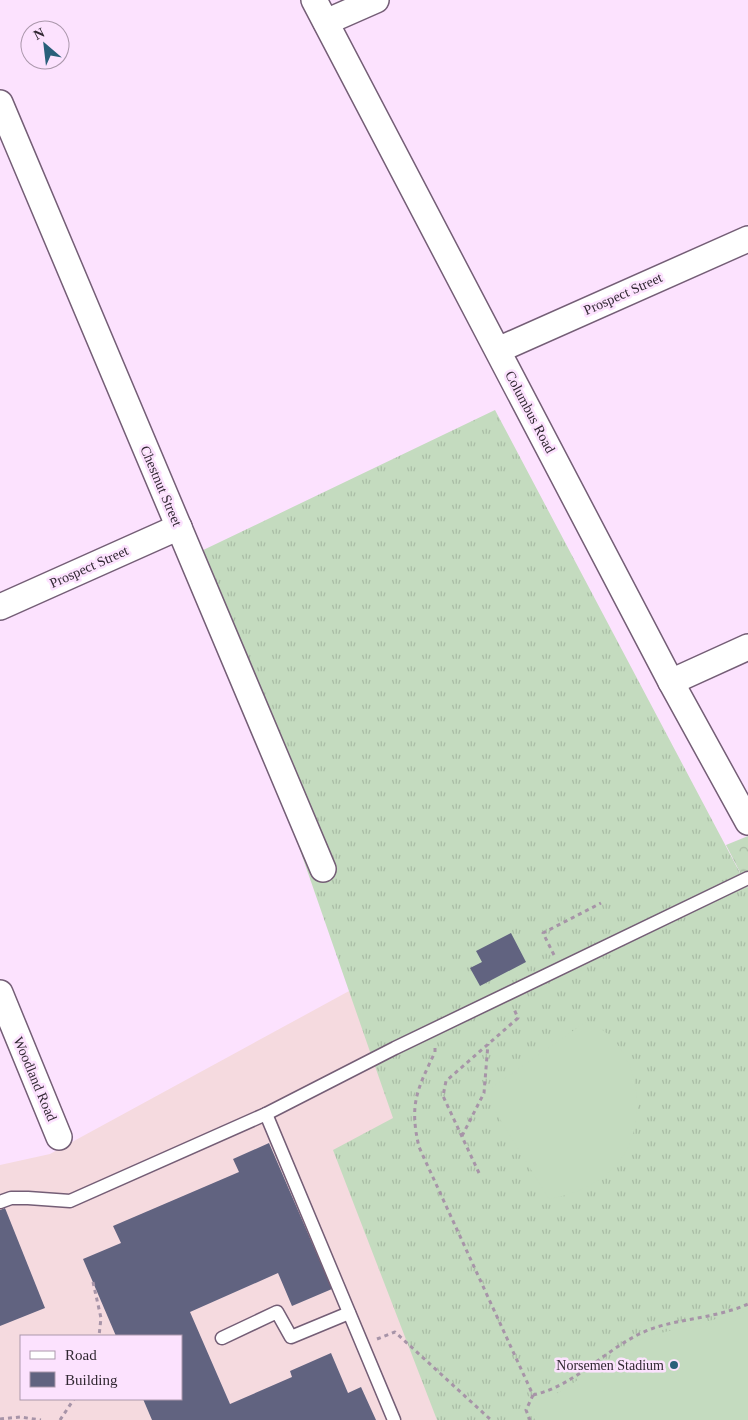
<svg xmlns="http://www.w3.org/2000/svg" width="748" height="1420" font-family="Georgia,serif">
<defs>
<pattern id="grass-tufts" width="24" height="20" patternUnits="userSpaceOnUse" patternTransform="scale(1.25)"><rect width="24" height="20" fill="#c4dbbf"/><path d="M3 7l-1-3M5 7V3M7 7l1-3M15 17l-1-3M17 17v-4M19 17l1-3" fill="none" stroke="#a9bca5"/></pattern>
<pattern id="forest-crowns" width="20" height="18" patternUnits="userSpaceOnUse" patternTransform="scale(1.25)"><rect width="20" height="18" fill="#c4dbbf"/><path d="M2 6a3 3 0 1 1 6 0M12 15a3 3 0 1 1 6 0" fill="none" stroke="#a9bca5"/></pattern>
</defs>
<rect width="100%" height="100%" fill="#fce2fe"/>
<path fill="#f5dadf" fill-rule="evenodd" d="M472,924L748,1420H0V1165L50,1154ZM21,1336H181V1399H21Z"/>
<path fill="url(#grass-tufts)" d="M495,410L748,888V1420H437L333,1150L393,1118L197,553Z"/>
<path fill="url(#forest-crowns)" d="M748,836V888L726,845Z"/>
<g fill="#c4dbbf">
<path d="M587,1021C595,1025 605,1031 612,1038C641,1069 646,1124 621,1159C604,1182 576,1194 549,1199L484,1093Z"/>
<path d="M748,1311V1420H535L530,1407L556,1394L645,1337Z"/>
</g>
<g fill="#616380">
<path d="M511,933L526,962L480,986L470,968L482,962L476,951Z"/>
<path d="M269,1143L332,1289L292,1306L278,1273L190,1312L230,1404L292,1377L290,1371L331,1353L348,1393L361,1387L376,1420H152L143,1399H181V1336H116L83,1259L121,1243L113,1226L239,1172L233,1159Z"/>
<path d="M5,1208L45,1308L0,1326V1210Z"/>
</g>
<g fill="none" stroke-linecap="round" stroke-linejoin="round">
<g stroke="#745e76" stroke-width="15">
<g id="lane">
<path d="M266,1114L394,1420"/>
<path d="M0,1202L11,1198H28L70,1201L266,1114L395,1048L748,878"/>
<path d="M222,1338L277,1312L291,1337L349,1313"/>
</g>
</g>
<g stroke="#745e76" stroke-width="28">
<g id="street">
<path d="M314,0L671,682L748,822"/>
<path d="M326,22L376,0"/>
<path d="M0,103L323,869"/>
<path d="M498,350L748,239"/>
<path d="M0,607L179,527"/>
<path d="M671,682L748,647"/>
<path d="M0,993L59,1137"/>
</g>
</g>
<g stroke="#a794a8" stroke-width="3" stroke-dasharray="4 4" stroke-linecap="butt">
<path d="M554,955L543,933L601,903"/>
<path d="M435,1048V1052C417,1090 409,1104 419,1147L533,1395L526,1410L530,1420"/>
<path d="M462,1136L484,1093L488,1044"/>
<path d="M479,1173L443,1096L446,1081L518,1018L514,1009"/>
<path d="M93,1282L101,1318L99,1336"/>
<path d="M377,1339L395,1332L491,1420"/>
<path d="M533,1395C578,1385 608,1345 651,1329C682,1318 717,1318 748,1304"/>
<path d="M0,1419L20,1417L41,1420"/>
<path d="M60,1420L74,1399"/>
</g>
<use href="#lane" stroke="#fff" stroke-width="12"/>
<use href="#street" stroke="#fff" stroke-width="25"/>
</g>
<circle fill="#295f7a" stroke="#fce2fe" stroke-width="2" cx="674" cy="1365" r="5"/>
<g text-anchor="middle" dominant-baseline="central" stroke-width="5" stroke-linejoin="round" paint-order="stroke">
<g font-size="14" fill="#312832" stroke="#fce2fe">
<text transform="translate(623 294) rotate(-24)">Prospect Street</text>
<text transform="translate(530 412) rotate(62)">Columbus Road</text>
<text transform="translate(161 486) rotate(67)">Chestnut Street</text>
<text transform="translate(89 567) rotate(-24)">Prospect Street</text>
<text transform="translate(35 1079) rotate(67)">Woodland Road</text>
</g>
<g font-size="14" fill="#312832" stroke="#fce2fe" text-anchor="end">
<text x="664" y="1365">Norsemen Stadium</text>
</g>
</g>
<rect x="20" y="1335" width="162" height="65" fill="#fce2fe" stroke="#ab98ac"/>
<rect x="30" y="1351" width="25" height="8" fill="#ffffff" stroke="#ab98ac"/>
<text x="65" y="1360" font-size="15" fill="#312832">Road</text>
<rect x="30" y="1372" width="25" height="15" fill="#616380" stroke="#ab98ac"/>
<text x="65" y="1385" font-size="15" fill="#312832">Building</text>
<g transform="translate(45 45) rotate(332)"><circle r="24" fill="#fce2fe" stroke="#ab98ac"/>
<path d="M0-4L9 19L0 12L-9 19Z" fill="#295f7a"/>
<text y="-8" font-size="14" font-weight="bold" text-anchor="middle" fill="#312832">N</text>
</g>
</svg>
